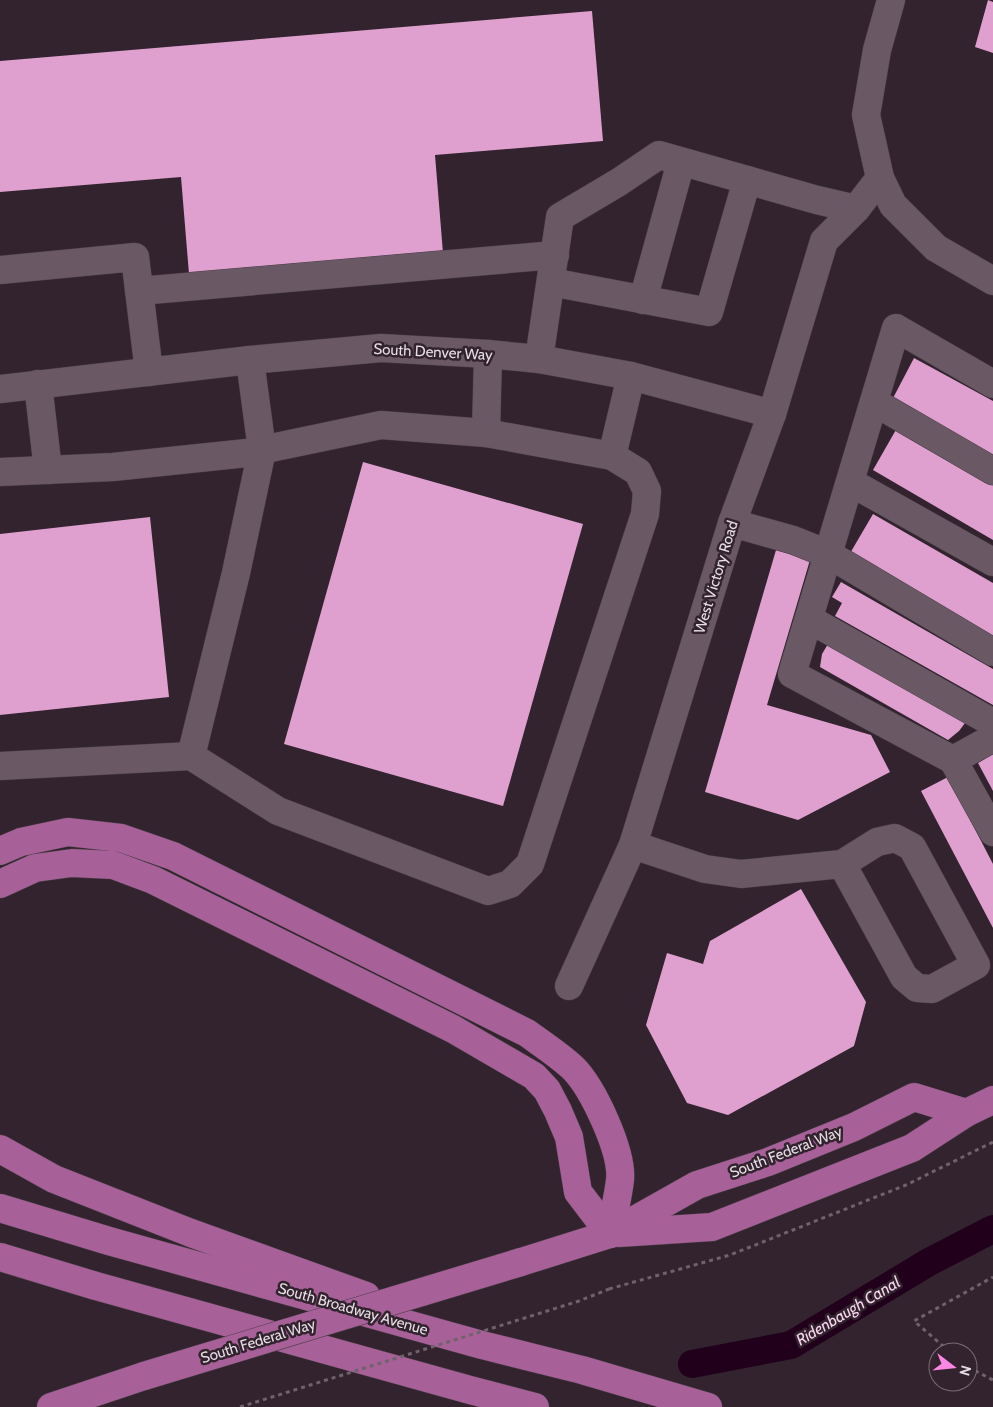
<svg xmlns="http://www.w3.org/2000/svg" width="993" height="1407" font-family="Cabin,sans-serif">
<rect width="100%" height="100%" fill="#32232e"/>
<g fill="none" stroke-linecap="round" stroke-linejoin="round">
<path stroke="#20001b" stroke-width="28" d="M692,1364L791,1345L929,1262L993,1229"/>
</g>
<g fill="#dfa0d0">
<path d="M988,0L993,2V53L975,47Z"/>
<path d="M592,11L603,141L435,155L443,253L189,274L181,177L0,192V61Z"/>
<path d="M914,358L993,401V455L892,400Z"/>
<path d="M897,428L993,484V540L873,470Z"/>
<path d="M363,462L583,524L503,806L284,744Z"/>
<path d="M873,514L993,583V638L849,555Z"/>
<path d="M150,517L169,697L0,715V534Z"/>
<path d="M776,550L810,560L767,705L871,735L890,772L798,820L705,792Z"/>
<path d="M841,582L993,669V705L835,616L842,603L832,597Z"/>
<path d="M828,644L965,723L959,731L948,740L820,667L822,654Z"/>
<path d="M993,754V791L978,763Z"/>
<path d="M948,777L993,864V928L921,791Z"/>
<path d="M801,889L866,1002L854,1046L728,1115L687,1103L646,1025L667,953L703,964L710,941Z"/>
</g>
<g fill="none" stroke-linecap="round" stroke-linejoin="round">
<g stroke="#4a3f47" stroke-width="29">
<g id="minor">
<path d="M891,0L877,50L866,115L880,178L893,205L936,248L993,281"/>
<path d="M0,270L135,257L149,372"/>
<path d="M551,282L709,312L747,180"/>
<path d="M139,291L555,255"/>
<path d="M643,300L681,162"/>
<path d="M539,359L560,217L619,182L659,155L817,200L856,209"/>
<path d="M38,384L48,470"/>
<path d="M0,389L250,360L381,348L488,354L539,359L631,376L772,414"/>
<path d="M874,402L993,471"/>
<path d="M486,433L488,354"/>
<path d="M612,456L631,376"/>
<path d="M0,472L113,467L247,453L381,425L486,433L612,456L638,472L647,491L645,514L530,864L510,884L488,891L278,811L191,756L0,766"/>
<path d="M850,482L993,562"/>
<path d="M732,523L793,540L828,554L993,652"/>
<path d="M809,619L993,723"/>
<path d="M993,738L953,760L993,832"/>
<path d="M191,756L236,573L262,450L250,360"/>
<path d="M953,760L792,674L896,328L993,384"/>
<path d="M633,845L705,869L741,874L842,864L877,842L895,838L912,847L976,965L932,989L917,988L904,977L842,864"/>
<path d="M569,986L633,845L732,523L772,414L824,241L856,209L880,178"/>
</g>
</g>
<g stroke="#4a3f47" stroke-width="29">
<g id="major">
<path d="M0,851L21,842L68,832L121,838L173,856L527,1033C542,1044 559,1055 573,1068C593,1088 623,1152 620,1180C618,1198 613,1216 610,1234"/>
<path d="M0,884L35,868L72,863L113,865L153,880L453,1029L534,1076L547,1090L558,1111L569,1137L578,1192L610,1234"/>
<path d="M0,1149L54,1179L191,1233L366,1296"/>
<path d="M0,1208L109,1241L482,1345L582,1370L708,1407"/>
<path d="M619,1233L712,1227L912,1148L966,1113L993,1100"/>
<path d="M0,1257L96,1286L470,1390L535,1407"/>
<path d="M521,1262L610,1234L697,1185L768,1162L854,1127L914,1097L966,1113"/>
<path d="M51,1407L144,1376"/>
</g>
</g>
<g stroke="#70626c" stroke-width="3" stroke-dasharray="4 4" stroke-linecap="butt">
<path d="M609,1289L730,1255L906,1185L993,1142"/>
<path d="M950,1352L914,1321L993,1277"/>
<path d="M968,1367L993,1380"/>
</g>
<use href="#minor" stroke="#6a5965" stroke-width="28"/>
<use href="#major" stroke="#a86099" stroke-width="28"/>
<g stroke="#4a3f47" stroke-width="29" stroke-linecap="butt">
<path id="major-bridge" d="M144,1376L521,1262"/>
</g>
<path stroke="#70626c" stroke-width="3" stroke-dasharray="4 4" stroke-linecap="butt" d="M240,1407L579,1301L609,1289"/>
<use href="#major-bridge" stroke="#a86099" stroke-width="28"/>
</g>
<g text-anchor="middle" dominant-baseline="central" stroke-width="5" stroke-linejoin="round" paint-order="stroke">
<g font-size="15" fill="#e7dde4" stroke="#32232e">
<text transform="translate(433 352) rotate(3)">South Denver Way</text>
<text transform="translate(716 577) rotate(-73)">West Victory Road</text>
<text transform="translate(786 1152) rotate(-21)">South Federal Way</text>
<text transform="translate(353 1309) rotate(16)">South Broadway Avenue</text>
<text transform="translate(258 1341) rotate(-17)">South Federal Way</text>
</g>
<g font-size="16" font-style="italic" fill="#f8d6ef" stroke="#32232e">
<text transform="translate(848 1311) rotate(-31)">Ridenbaugh Canal</text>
</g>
</g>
<g transform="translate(953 1367) rotate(106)"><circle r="24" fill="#32232e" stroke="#7a6d77"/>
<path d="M0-4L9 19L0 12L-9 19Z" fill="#fc86e4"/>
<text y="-8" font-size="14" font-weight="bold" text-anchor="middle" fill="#e7dde4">N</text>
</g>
</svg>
